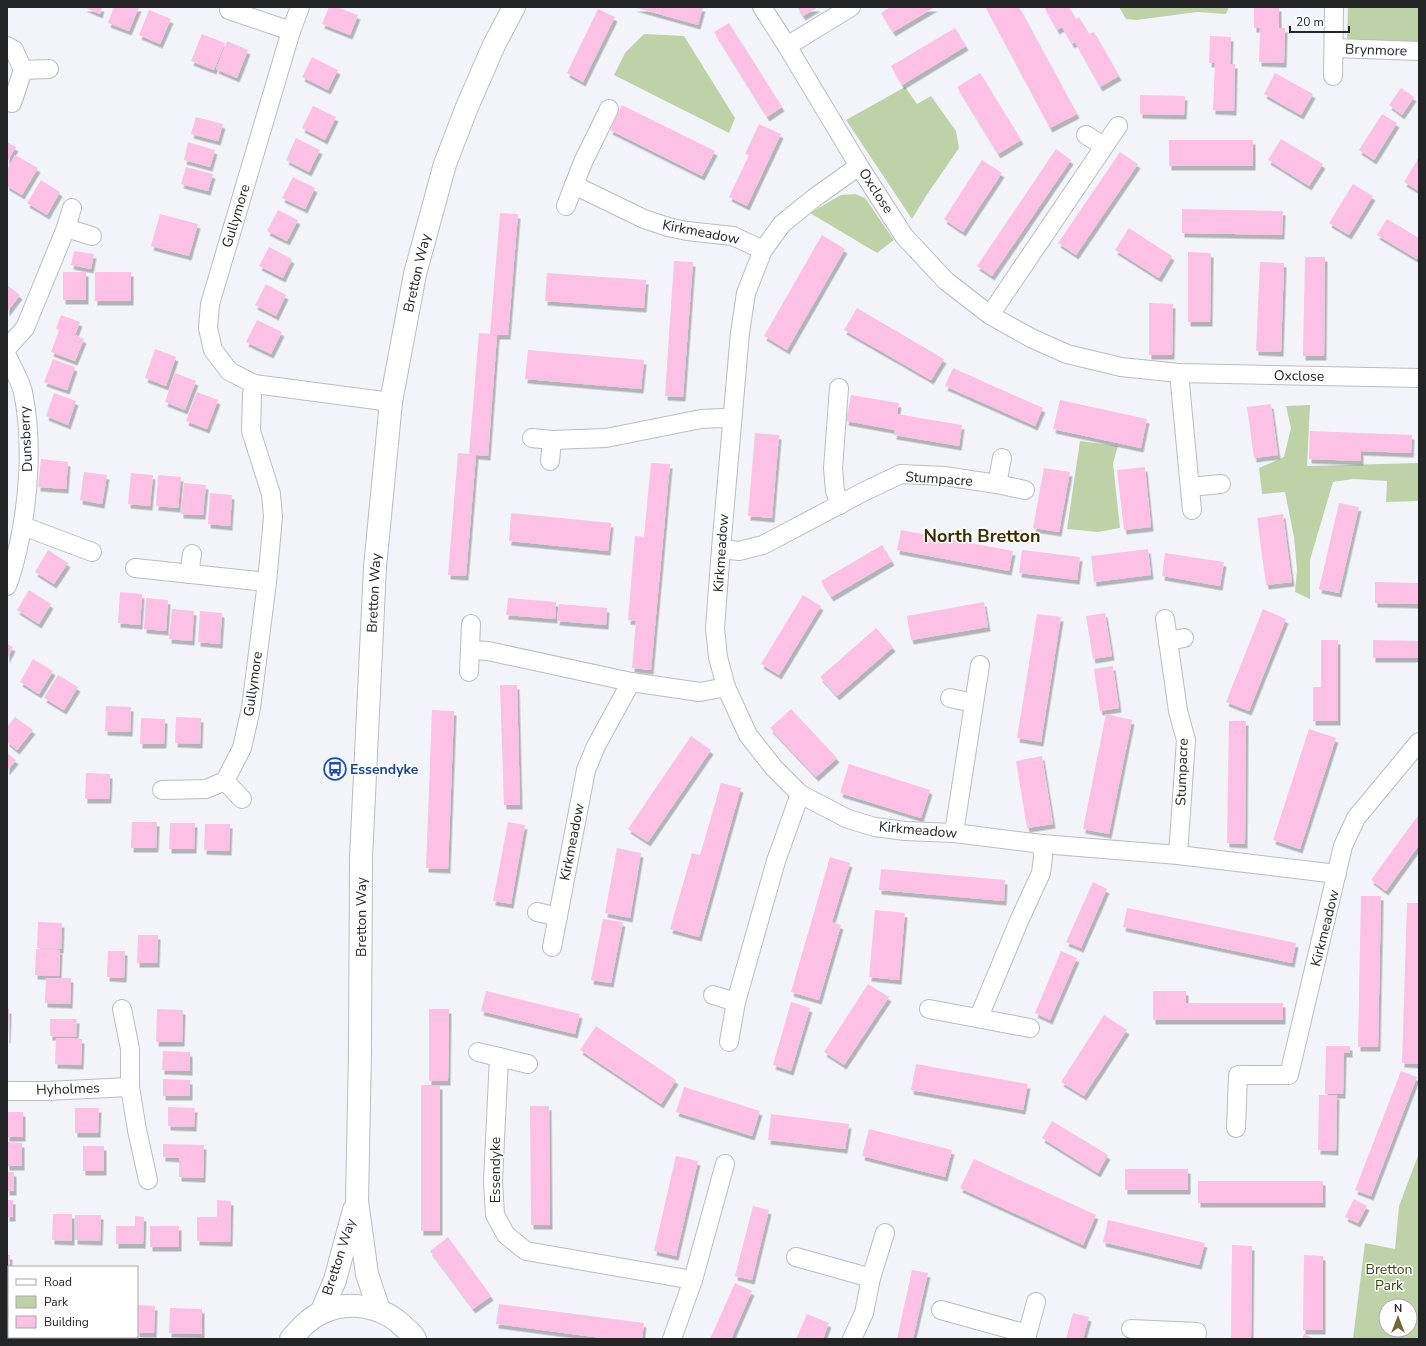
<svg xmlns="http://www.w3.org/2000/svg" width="1426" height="1346" font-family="'Nunito Sans',sans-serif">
<defs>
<filter id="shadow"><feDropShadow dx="2.5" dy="4.5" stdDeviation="0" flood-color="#0004"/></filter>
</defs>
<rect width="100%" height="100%" fill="#f2f4fa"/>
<g fill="#bfd2a7" fill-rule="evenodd">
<path d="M1119,7H1229L1226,14L1197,12L1136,20L1126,19Z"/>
<path d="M1348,7H1419V46L1347,44Z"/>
<path d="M644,34L684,36L735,118L729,133L614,75L625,53Z"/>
<path d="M905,87L917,104L931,96L956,131L959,148L926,196L912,219L846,120Z"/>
<path d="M855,194L865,198L894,240L877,253L810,213L841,195Z"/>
<path d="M1310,405L1307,466L1419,463V501L1386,502L1387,481L1353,479L1333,482L1310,560V599L1295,592L1297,570L1294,537L1285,492L1262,494L1259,468L1284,457L1291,428L1286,406Z"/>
<path d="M1080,441L1118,446L1113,463L1120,528L1098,532L1067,529Z"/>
<path d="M1419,1153V1339H1353L1365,1243L1395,1249L1399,1206ZM1386,1306H1410V1330H1386Z"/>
</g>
<g fill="#fcc1e5" filter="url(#shadow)">
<path d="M84,7H102L100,14Z"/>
<path d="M114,7H139L129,31L108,23Z"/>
<path d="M329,7H336L358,15L350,35L322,24Z"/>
<path d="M634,7H703L698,25Z"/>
<path d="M797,7H818L803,16Z"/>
<path d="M890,7H935L893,32L881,13Z"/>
<path d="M987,7H1019L1077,114L1050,128L986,8Z"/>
<path d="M1044,7H1069L1076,19L1079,17L1089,34L1094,32L1119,76L1100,87L1075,42L1072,44L1062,27L1057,30Z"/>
<path d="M1254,7H1279V28H1285L1284,63L1259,62L1260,28H1254Z"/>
<path d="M598,9L615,17L583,82L567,73Z"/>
<path d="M149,10L171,19L160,44L139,35Z"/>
<path d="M729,23L782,107L767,117L714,32Z"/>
<path d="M955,28L966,46L902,85L891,66Z"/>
<path d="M202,34L225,43L214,70L191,61Z"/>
<path d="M1210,36L1231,37L1230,64H1235L1234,111L1213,110L1215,63H1209Z"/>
<path d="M227,41L248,50L237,78L216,69Z"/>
<path d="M312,57L338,70L328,90L302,77Z"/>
<path d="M980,73L1021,140L998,154L957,87Z"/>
<path d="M1275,73L1313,94L1301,115L1264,94Z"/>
<path d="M1401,88L1414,97L1402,115L1389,105Z"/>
<path d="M1140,95L1185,96L1184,115L1140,114Z"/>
<path d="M622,105L715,151L702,176L610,130Z"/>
<path d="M313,106L336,117L325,140L302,128Z"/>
<path d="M1382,114L1397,123L1374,160L1359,150Z"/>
<path d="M196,117L223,124L218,141L191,134Z"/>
<path d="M759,124L781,134L747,206L729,197L749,155L745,154Z"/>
<path d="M296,138L320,150L309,172L286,160Z"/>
<path d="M1281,139L1323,164L1309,186L1268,160Z"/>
<rect x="1169" y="140" width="84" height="26"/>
<path d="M7,142L16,147L7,162Z"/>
<path d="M188,142L215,150L210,167L184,160Z"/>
<path d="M1056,149L1071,160L992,276L977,266Z"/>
<path d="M1120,152L1138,164L1076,255L1058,243Z"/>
<path d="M15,155L38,168L22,195L7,186V170Z"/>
<path d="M1419,157V191L1404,182Z"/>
<path d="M982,160L1002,173L963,232L944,219Z"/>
<path d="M186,167L213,174L208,191L181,184Z"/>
<path d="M293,177L315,188L305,209L282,198Z"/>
<path d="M41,180L60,192L47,215L27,203Z"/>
<path d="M1353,184L1373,196L1349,235L1329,223Z"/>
<path d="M1182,209L1283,211L1282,235L1182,233Z"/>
<path d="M278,210L298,220L287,241L267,231Z"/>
<path d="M500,213L518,214L508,335H497L488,456L476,455L466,576L448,575L458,453L469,454L479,333L490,334Z"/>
<path d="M160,214L198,224L189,256L151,246Z"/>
<path d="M1387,219L1419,238V256L1417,259L1377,235Z"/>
<path d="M1129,228L1172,256L1159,278L1115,250Z"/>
<path d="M822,235L845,249L787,350L764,336Z"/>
<path d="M269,247L292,259L283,278L259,266Z"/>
<path d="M74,251L94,254L91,269L71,265Z"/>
<path d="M1188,252L1211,253L1210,322H1188Z"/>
<path d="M1305,257H1325L1324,356H1303Z"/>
<path d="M674,261L693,262L683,397L665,396Z"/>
<path d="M1260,262L1284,263L1281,352L1256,351Z"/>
<rect x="63" y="272" width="23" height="28"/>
<rect x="95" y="272" width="36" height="29"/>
<path d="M547,273L646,280L644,308L545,301Z"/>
<path d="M266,284L286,295L276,316L255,305Z"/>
<path d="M7,285L20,295L7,312Z"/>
<path d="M1149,303L1173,304L1172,355H1149Z"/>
<path d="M857,308L944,359L931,380L844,330Z"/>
<path d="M61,315L80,322L75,335L84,339L75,361L51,352L59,330L56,329Z"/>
<path d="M257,320L282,332L271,354L246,342Z"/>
<path d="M155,349L176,357L166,386L145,378Z"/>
<path d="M528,350L644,360L641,389L525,379Z"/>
<path d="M53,359L75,367L67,390L44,382Z"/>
<path d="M953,368L1043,408L1035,426L945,386Z"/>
<path d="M175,373L196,381L185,410L165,402Z"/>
<path d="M197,392L218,400L207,429L186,421Z"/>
<path d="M54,393L76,401L68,425L46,416Z"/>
<path d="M851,395L899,403L897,414L962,425L959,446L894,435L895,430L846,421Z"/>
<path d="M1060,400L1147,419L1141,448L1053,429Z"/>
<path d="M1271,404L1278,455L1254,458L1247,407Z"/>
<path d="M1310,431L1412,435L1411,453L1361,451V461L1309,459Z"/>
<path d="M755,433L779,435L772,518L748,516Z"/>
<path d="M41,459L68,462L66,489L38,487Z"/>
<path d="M651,463L670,464L651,670L632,668L636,621L628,620L635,536L644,537Z"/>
<path d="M1145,467L1151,527L1124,530L1117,470Z"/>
<path d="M1044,468L1070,472L1059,532L1033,528Z"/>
<path d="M84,472L107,475L102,504L80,500Z"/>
<path d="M131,473L153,475L150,506L128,504Z"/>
<path d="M158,475L181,477L178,508L156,506Z"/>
<path d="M184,483L206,485L203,515L181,514Z"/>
<path d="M210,493L232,495L230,526L208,524Z"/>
<path d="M1339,503L1359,507L1339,593L1319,589Z"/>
<path d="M511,513L611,523L608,551L509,541Z"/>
<path d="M1283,514L1292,582L1266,585L1257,518Z"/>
<path d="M901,530L1013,551L1009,571L897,550Z"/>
<path d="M882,545L892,561L831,597L821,581Z"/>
<path d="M1148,549L1151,575L1094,582L1091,556Z"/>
<path d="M48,550L68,563L54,584L35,572Z"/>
<path d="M1022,550L1080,557L1077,580L1019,573Z"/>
<path d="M1165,553L1224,562L1220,586L1162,576Z"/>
<path d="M1375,582L1419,583V604L1375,603Z"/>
<path d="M29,590L51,604L39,624L17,610Z"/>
<path d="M120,592L142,594L140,625L118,623Z"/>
<path d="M803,595L821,606L779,675L761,664Z"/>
<path d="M146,598L168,600L166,631L144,629Z"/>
<path d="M508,598L556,602L555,619L506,615Z"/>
<path d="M984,602L988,627L911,640L907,616Z"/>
<path d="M559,604L607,608L606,625L557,621Z"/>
<path d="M172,609L194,611L192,641L169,639Z"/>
<path d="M1263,609L1286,619L1249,711L1226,702Z"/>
<path d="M200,611L222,613L220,644L198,642Z"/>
<path d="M1105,613L1112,656L1093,659L1086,616Z"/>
<path d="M1037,614L1061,617L1041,742L1017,738Z"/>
<path d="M876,628L893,647L837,696L820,677Z"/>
<path d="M1321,640H1338V721H1313V687H1321Z"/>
<path d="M1373,640L1419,641V658H1373Z"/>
<path d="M7,644L13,647L7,659Z"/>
<path d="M33,659L53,671L39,694L20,682Z"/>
<path d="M1113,666L1119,708L1100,711L1094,669Z"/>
<path d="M58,675L78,687L64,710L44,698Z"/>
<path d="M500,685H517L520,805H504Z"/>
<path d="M106,706L131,707L130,732L105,731Z"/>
<path d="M791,709L837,758L816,777L770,728Z"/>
<path d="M432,710L454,711L448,869L426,868Z"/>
<path d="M1106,714L1132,720L1109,834L1083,829Z"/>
<path d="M15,717L33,730L17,750L7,742V727Z"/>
<path d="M176,717L201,718L200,744L175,743Z"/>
<path d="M141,718L165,719L164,744H140Z"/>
<path d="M1229,721H1246L1245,844L1227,843Z"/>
<path d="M1309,729L1336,738L1300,849L1273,840Z"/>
<path d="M691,736L711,750L648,842L628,829Z"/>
<path d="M7,753L16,760L7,771Z"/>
<path d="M1042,756L1053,824L1027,828L1016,761Z"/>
<path d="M849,764L930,790L921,818L840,793Z"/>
<path d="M86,773L110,774L109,799H85Z"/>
<path d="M721,783L741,788L699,937L670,929L692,853L700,855Z"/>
<path d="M1419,814V845L1386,891L1371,880Z"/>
<path d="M132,822H157L156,848H131Z"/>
<path d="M508,822L525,825L511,904L493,901Z"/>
<path d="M170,823H195L194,849H169Z"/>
<path d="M205,824H230L229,851L204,850Z"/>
<path d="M617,848L641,853L630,918L605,913Z"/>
<path d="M830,857L850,863L832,922L841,925L819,1000L791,992Z"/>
<path d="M881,869L1005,880L1004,901L879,890Z"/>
<path d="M1093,882L1107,889L1081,948L1066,942Z"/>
<path d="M1361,896H1381L1378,1047H1358Z"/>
<path d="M1407,903H1419V1064L1402,1063Z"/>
<path d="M1127,908L1296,943L1292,963L1123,927Z"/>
<path d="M875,910L905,913L899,980L869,977Z"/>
<path d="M603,919L623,922L611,983L591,980Z"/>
<path d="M38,922L62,923L61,949L37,948Z"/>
<path d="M138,935H158L157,963H137Z"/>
<path d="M36,949L60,950L59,976L35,975Z"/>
<path d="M108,951H125L124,978L107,977Z"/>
<path d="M1061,951L1077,958L1050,1020L1035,1013Z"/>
<path d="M46,978H71L70,1004L45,1003Z"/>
<path d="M868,984L889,997L844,1065L824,1052Z"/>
<path d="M486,991L580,1014L575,1034L481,1011Z"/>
<path d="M1153,991H1186V1003H1283V1020H1153Z"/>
<path d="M791,1002L810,1008L791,1071L773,1065Z"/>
<path d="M7,1009H9L8,1039H7Z"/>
<path d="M157,1009L183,1010L182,1042H156Z"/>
<path d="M429,1009H449L448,1081H429Z"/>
<path d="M1104,1015L1127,1030L1084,1096L1061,1082Z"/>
<path d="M50,1019H77L76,1037L50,1036Z"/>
<path d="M596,1026L676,1080L661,1104L580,1050Z"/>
<path d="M56,1038L82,1039L81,1065L55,1064Z"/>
<path d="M1326,1046H1350V1053H1344L1343,1094H1325Z"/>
<path d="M163,1051L190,1052V1071L162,1070Z"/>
<path d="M916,1064L1028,1084L1023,1110L911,1090Z"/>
<path d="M1401,1071L1417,1077L1371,1196L1355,1190Z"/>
<path d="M163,1079L190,1080V1096H163Z"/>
<rect x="421" y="1085" width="19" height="146"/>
<path d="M684,1087L760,1111L752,1136L676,1112Z"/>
<path d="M1319,1095H1337L1336,1151L1318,1150Z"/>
<path d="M530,1106H549L550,1225H531Z"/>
<path d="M168,1107L195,1108L194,1127L168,1126Z"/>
<path d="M75,1108H99L98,1133H75Z"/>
<rect x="7" y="1112" width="16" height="25"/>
<path d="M771,1114L849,1124L845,1149L768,1140Z"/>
<path d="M1052,1121L1108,1155L1098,1173L1042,1138Z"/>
<path d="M869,1129L952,1150L945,1177L862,1156Z"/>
<path d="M7,1142L22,1143V1166H7Z"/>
<path d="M163,1144L204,1145L203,1178L179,1177V1158L163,1157Z"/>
<rect x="83" y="1146" width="21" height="25"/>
<path d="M676,1156L698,1161L676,1256L654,1251Z"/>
<path d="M974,1159L1096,1215L1083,1245L960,1188Z"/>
<rect x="1125" y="1169" width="63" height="21"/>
<rect x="7" y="1172" width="7" height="19"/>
<rect x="1198" y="1181" width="125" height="22"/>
<path d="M1354,1199L1367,1206L1358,1223L1345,1217Z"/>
<rect x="7" y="1200" width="6" height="17"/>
<path d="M217,1200L231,1201L230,1242L197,1241V1217H217Z"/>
<path d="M753,1206L769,1210L752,1280L735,1276Z"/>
<path d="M53,1214H72V1241L52,1240Z"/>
<path d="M75,1215H101L100,1241L75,1240Z"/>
<path d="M135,1216L144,1217L143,1244H116V1226H135Z"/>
<path d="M1108,1220L1205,1243L1199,1265L1103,1242Z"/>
<rect x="150" y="1226" width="29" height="21"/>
<path d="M448,1237L491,1296L473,1309L430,1251Z"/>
<path d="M1232,1245L1252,1246L1251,1339H1231Z"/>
<path d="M7,1255H10L9,1286H7Z"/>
<path d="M1304,1255L1323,1256V1330H1303Z"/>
<path d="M912,1270L928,1273L913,1339H897Z"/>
<path d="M735,1283L752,1291L731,1339H710Z"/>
<path d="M499,1304L644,1323L642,1339H609L496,1324Z"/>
<path d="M137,1305L155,1306L154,1333H137Z"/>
<path d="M170,1308L202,1309V1334L169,1333Z"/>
<path d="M1073,1313L1089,1317L1083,1339H1066Z"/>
<path d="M807,1314L829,1323L823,1339H796Z"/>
<path d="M1304,1334L1315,1339H1302Z"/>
</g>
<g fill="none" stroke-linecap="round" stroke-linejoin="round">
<g stroke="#b9bcc1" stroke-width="20">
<g id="minor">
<path d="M300,7L291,31L210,304L208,328L213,350L229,371L254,384L391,402"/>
<path d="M762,7L787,46L859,166L904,236L946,281L990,315L1031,338L1067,354L1121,367L1179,373L1419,378"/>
<path d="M229,10L291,31"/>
<path d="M7,46L14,50L23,70"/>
<path d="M787,46L851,7"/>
<path d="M1334,48L1419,51"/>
<path d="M1333,76L1334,7"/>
<path d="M12,103L23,70L49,69"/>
<path d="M1086,135L1104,146"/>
<path d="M859,166L814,198L782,224L763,250L746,293L740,333L721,549L715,628L718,657L726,687L748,735L774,768L800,794L848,819L875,827L905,831L954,833L1042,844L1178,855L1337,874"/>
<path d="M574,185L583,162L609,109"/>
<path d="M566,206L574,185L644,219L668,227L687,231L733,236L763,250"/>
<path d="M66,228L92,236"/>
<path d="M990,315L1118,126"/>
<path d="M7,348L25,328L66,228L72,208"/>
<path d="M7,356C12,367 20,380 23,392C33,441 29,499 18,548C15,561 12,573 7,586"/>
<path d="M1179,373L1192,510"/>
<path d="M839,388L833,468L835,491L840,505"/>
<path d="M532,438L552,440L606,438L701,419L722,418L732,419"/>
<path d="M550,461L552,440"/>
<path d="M997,484L1025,490"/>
<path d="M1190,487L1221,484"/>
<path d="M23,526L92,552"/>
<path d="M721,549L739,551L763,545L865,491L901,474L944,476L997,484L1002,458"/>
<path d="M135,568L267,582"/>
<path d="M189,574L192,554"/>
<path d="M1165,619L1178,711L1186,740L1178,855"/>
<path d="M1168,641L1184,638"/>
<path d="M471,650L488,651L631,682L700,692L726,687"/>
<path d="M469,672L471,624"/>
<path d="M950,698L974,703"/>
<path d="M225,781L242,799"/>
<path d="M162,790L206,789L225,781L242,748L251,708L267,582L273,517L271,494L251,431L252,394L254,384"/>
<path d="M954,833L980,665"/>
<path d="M537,912L558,917"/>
<path d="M552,947L586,770L596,746L631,682"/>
<path d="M713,995L736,1002"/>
<path d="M929,1009L1030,1028"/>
<path d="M979,1017L1019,921L1041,873L1043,857L1042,844"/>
<path d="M729,1042L736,1002L776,861L800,794"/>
<path d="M478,1052L499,1057"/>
<path d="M528,1064L499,1057L493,1181L495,1215L506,1235L526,1251L693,1280L672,1339"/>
<path d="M130,1087L137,1130L148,1180"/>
<path d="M7,1091H47L130,1087V1049L122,1009"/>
<path d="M1236,1128L1238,1075H1289L1343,846L1356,818L1419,742"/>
<path d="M796,1257L871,1278"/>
<path d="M693,1280L725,1164"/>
<path d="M941,1310L1027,1334"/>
<path d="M1131,1329L1197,1332L1196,1339"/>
<path d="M852,1339L864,1313L871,1278L885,1233"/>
<path d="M1026,1339L1036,1302"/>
</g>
</g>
<g stroke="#b9bcc1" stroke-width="24">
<g id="tertiary">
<path d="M379,1310L367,1274L357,1201L360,1051L361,858L375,567L391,402L415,274L445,164L467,107L494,45L514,7"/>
<path d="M321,1313L335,1280L354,1210"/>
<path d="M291,1339C300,1329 308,1319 321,1313C349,1299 384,1306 405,1328C409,1331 413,1334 415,1339"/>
</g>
</g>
<use href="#minor" stroke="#fff" stroke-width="18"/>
<use href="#tertiary" stroke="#fff" stroke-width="22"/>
</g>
<defs>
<g id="bus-ring" transform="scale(1.15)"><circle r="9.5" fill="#fff" stroke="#1a4fb4" stroke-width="1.5"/><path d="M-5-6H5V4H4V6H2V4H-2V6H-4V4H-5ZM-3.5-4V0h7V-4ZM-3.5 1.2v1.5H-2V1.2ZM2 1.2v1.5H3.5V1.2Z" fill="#1a4fb4"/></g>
</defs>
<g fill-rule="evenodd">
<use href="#bus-ring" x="335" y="769"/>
</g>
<g text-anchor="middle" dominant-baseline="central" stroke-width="3" stroke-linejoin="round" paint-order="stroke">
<g font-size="14" fill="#232426" stroke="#fff">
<text transform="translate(1376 50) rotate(2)">Brynmore</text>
<text transform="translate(876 191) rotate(57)">Oxclose</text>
<text transform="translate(236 216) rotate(-73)">Gullymore</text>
<text transform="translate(701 232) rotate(11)">Kirkmeadow</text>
<text transform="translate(417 273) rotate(-77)">Bretton Way</text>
<text transform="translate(1299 376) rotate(1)">Oxclose</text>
<text transform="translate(26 439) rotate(-93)">Dunsberry</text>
<text transform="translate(939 479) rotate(4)">Stumpacre</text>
<text transform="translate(721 553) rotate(-86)">Kirkmeadow</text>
<text transform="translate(374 593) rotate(-87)">Bretton Way</text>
<text transform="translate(253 684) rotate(-82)">Gullymore</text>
<text transform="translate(1182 772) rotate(-88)">Stumpacre</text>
<text transform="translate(918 830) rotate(5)">Kirkmeadow</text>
<text transform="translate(572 842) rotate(-79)">Kirkmeadow</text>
<text transform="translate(361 917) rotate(-90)">Bretton Way</text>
<text transform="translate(1325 928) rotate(-76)">Kirkmeadow</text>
<text transform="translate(68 1089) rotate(-2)">Hyholmes</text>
<text transform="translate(495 1170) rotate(-90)">Essendyke</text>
<text transform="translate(339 1257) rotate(-72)">Bretton Way</text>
</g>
<g font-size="14" font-weight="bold" fill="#164399" stroke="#fff" text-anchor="start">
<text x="350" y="769">Essendyke</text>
</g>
<g font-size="14" fill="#354815" stroke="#fff">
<text x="1389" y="1269">Bretton<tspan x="1389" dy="16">Park</tspan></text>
</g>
<g font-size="18" font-weight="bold" fill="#3a2e03" stroke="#fff">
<text x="982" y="536">North Bretton</text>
</g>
</g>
<rect width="1426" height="1346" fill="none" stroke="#232426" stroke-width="16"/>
<rect x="8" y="1266" width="130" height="72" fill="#ffffff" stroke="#a7a7a8"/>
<rect x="16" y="1279" width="20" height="6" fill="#ffffff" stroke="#a7a7a8"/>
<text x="44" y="1286" font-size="12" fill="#232426">Road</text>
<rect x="16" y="1296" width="20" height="12" fill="#bfd2a7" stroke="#a7a7a8"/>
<text x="44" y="1306" font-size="12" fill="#232426">Park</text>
<rect x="16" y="1316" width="20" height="12" fill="#fcc1e5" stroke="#a7a7a8"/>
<text x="44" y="1326" font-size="12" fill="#232426">Building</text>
<g transform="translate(1398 1318)"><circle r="19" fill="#ffffff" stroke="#a7a7a8"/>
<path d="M0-3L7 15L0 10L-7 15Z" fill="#776735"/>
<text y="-6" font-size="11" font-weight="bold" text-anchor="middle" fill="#232426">N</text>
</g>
<path d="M1290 26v6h59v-6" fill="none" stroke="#232426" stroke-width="2"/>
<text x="1296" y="26" font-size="12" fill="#232426" stroke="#ffffff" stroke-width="3" paint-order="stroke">20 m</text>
</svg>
